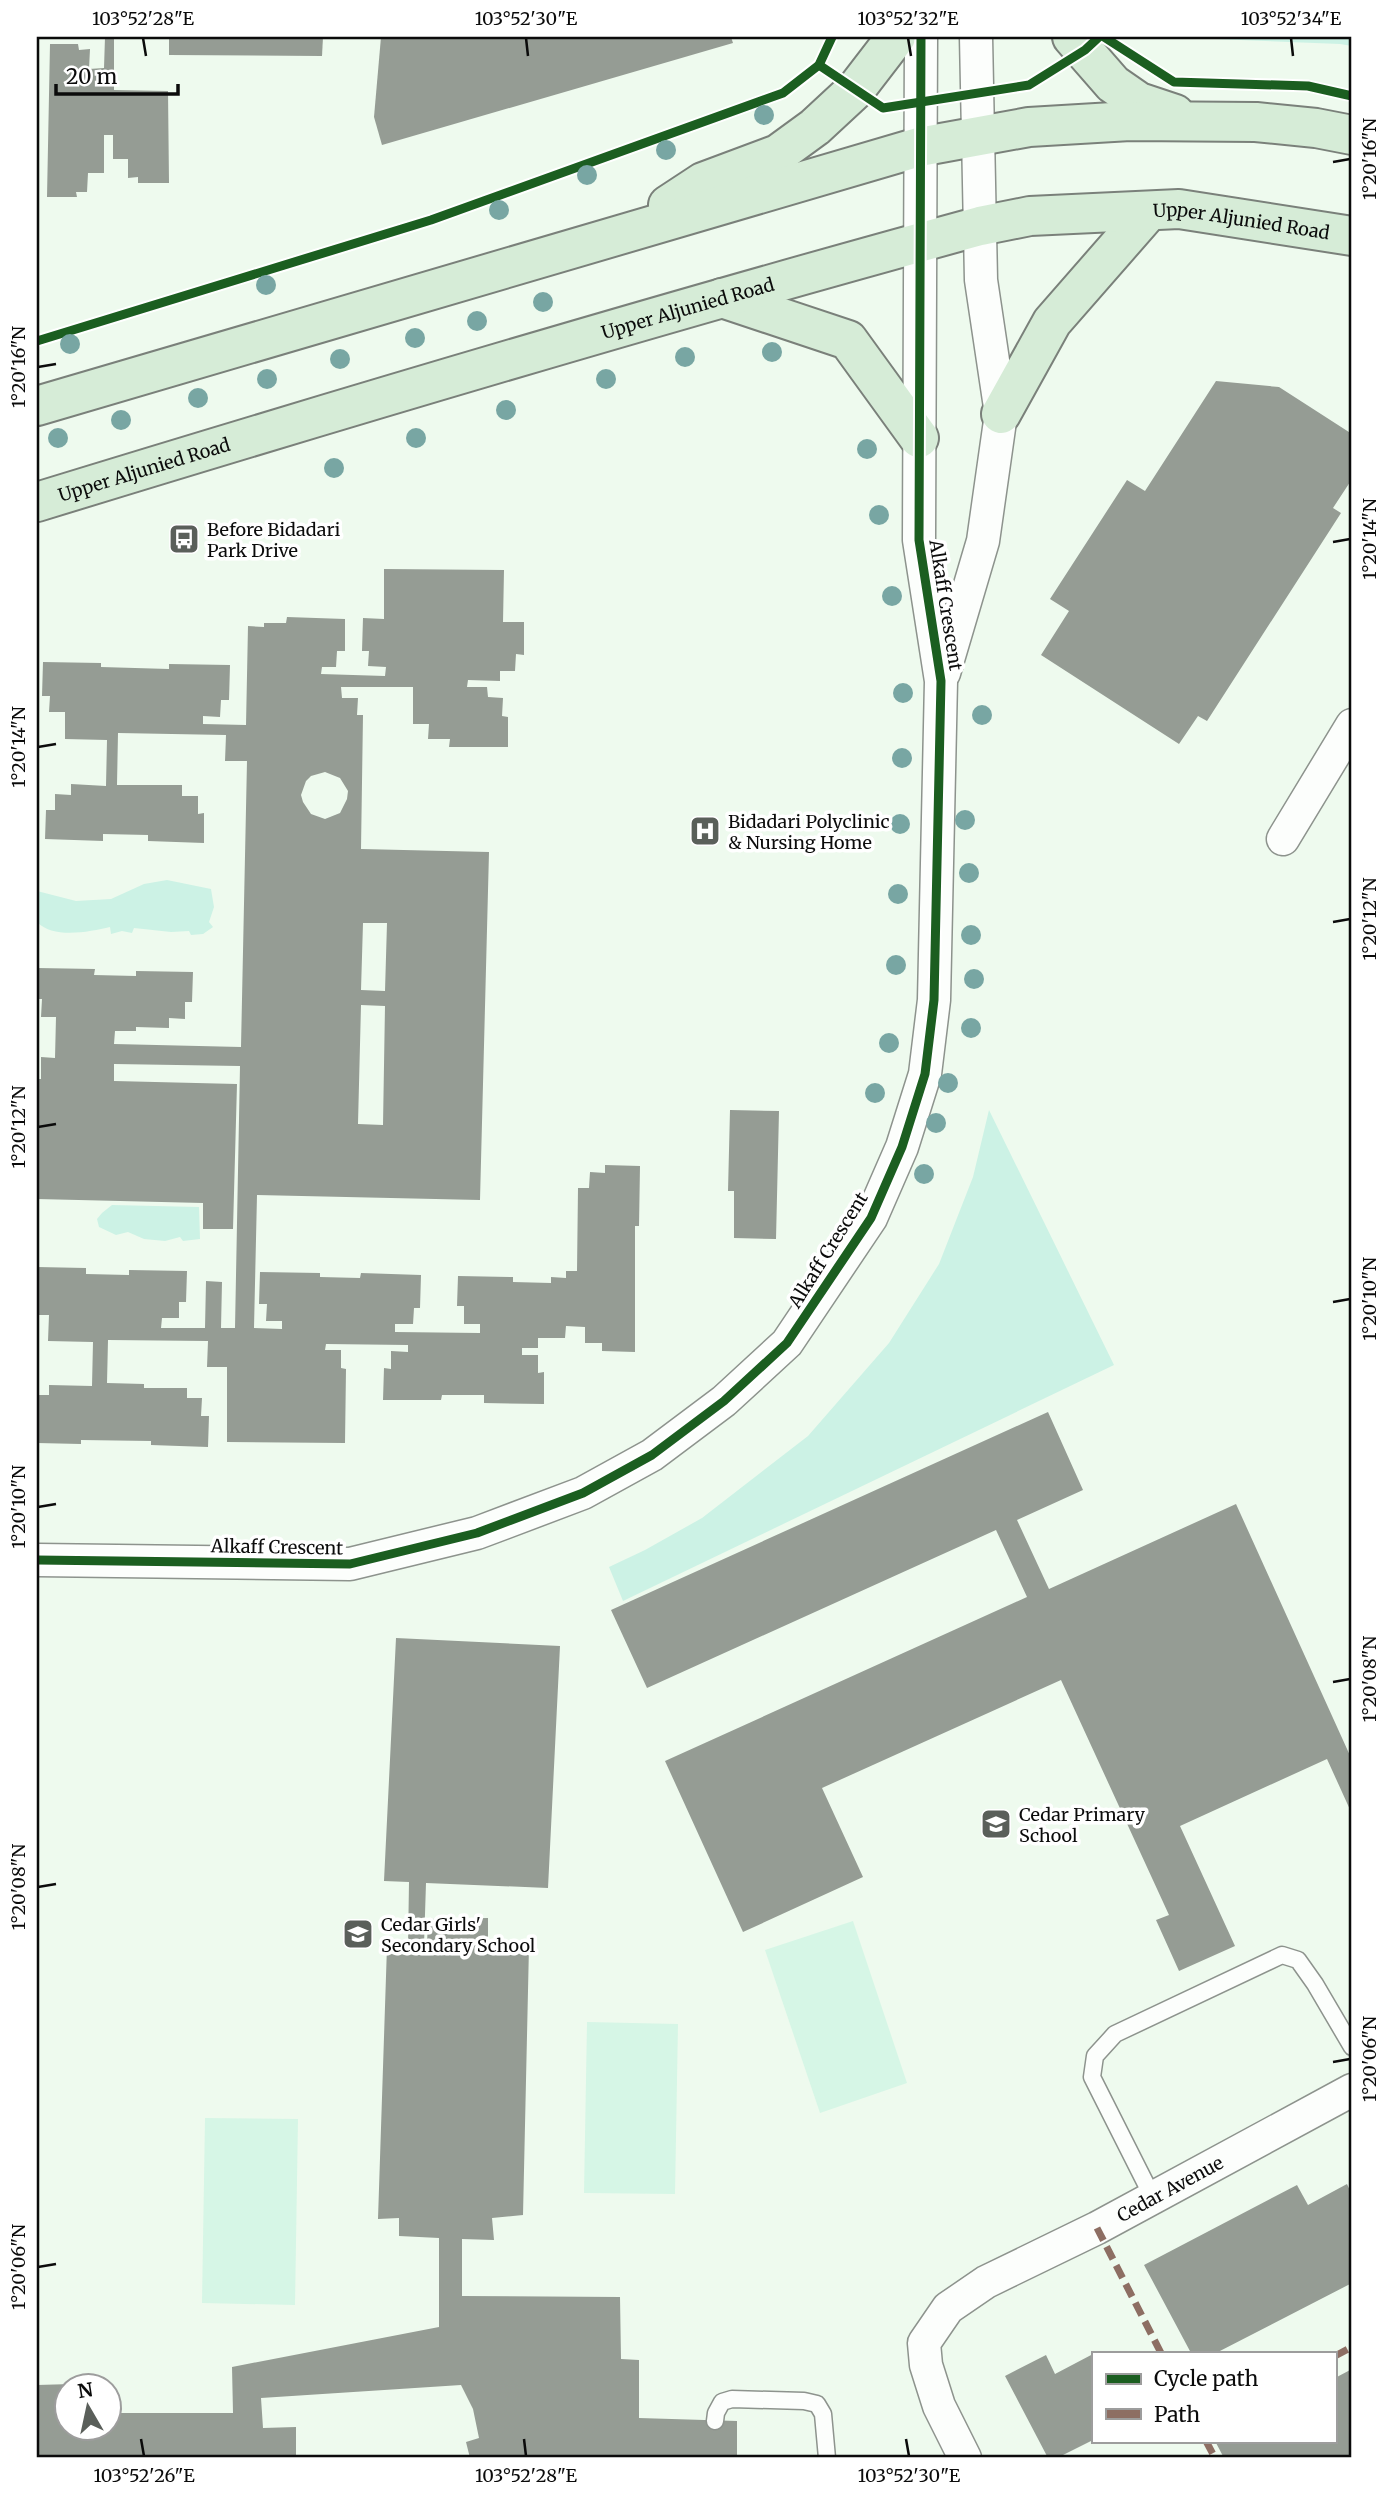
<svg xmlns="http://www.w3.org/2000/svg" width="1389" height="2495" font-family="Merriweather,serif">
<rect width="100%" height="100%" fill="#eefaee"/>
<g fill="#ccf2e5">
<path d="M1163,37H1352V46L1340,44Z"/>
<path d="M167,880L211,889L214,907L209,922L213,927L203,934L191,935L189,931L171,932L134,928L132,933L122,931L111,934L110,927C89,932 53,939 37,922V891L76,901L111,899L144,884Z"/>
<path d="M989,1110L1114,1365L623,1601L609,1567L645,1550L702,1518L808,1436L889,1343L939,1264L973,1177Z"/>
<path d="M112,1205L199,1207L200,1239L183,1241L180,1237L165,1241L144,1239L128,1232L116,1235L99,1227L97,1219L102,1213Z"/>
</g>
<g fill="#d6f6e6">
<path d="M853,1921L907,2083L820,2113L765,1950Z"/>
<path d="M587,2022L678,2024L675,2194L584,2193Z"/>
<path d="M205,2118L298,2119L295,2305L202,2303Z"/>
</g>
<g fill="#959c94" fill-rule="evenodd">
<path d="M105,37H114V90L168,91L169,183H138V177L128,178V159H113V135H104V173H88L87,192H76L77,197H47L50,44H78L79,50L90,49L89,69L104,68Z"/>
<path d="M169,37H323L322,56L169,55Z"/>
<path d="M381,37H731L733,43L382,145L374,117Z"/>
<path d="M1216,381L1279,387L1352,434V479L1333,508L1341,513L1207,721L1198,716L1179,744L1041,655L1069,611L1050,599L1127,480L1145,491Z"/>
<path d="M384,569L504,570L503,622H524V655L516,654L515,671H500V681L468,680L467,687H487L488,697L503,698L502,716L508,717V747H449L450,739H428L429,724H413V687H341L342,698H358L357,715H363L361,849L489,852L480,1200L257,1195L254,1328L282,1329V1321H266L267,1304H259L260,1272L320,1273V1277L360,1278L361,1273L421,1275L420,1308H414L413,1324H395V1332L480,1333V1324H464V1306H457L458,1276L513,1277V1282L551,1283V1277L566,1278V1271H577L578,1188H589L590,1172L605,1173V1165L640,1166L639,1226H635V1352L602,1351V1343H585V1327L566,1326L565,1338H538V1348H522V1355H538V1373L544,1372V1404L484,1403V1395H442L441,1400H383L384,1368L391,1369V1351L408,1352V1345L326,1344L325,1350H341V1368L346,1369L345,1443L227,1442V1367H207L208,1341L108,1340L107,1383L144,1384V1388H187V1398H202L201,1416H209L208,1447L151,1445V1441L81,1440V1444L37,1443V1395H49V1385L92,1386L93,1342L48,1341L49,1315H37V1267L86,1268V1274L129,1275V1270L187,1271L186,1302H179V1318H162L161,1328H205L206,1281L222,1282L221,1328H235L240,1066L114,1064V1081L237,1084L233,1229H203V1203L37,1199V1079H41V1057L55,1058L56,1017H41L42,999H37V968L95,969L94,975L136,976V971L193,972L192,1002H185V1019L169,1018V1028L136,1027V1031H115L114,1044L241,1047L247,761H225L226,735L118,733L117,785H182V796H198V814L204,813V843L148,841V835L103,834V841L45,839L46,810H55V794L71,795V784L106,786L107,740L65,739V712H49L50,696H42L43,662L101,663V667L169,669V664L230,665L229,700H221L220,717L203,716V724L246,725L248,626L264,627V623H286L287,617L345,619V651H337L336,667H322L321,674L385,676L386,667L368,666L369,651H362L363,618L384,619ZM325,772L340,778L348,791L347,799L340,813L325,819L311,814L303,802L301,795L306,781L311,776ZM363,923H387L385,991L361,990ZM361,1005L385,1006L383,1125L358,1124Z"/>
<path d="M730,1110L779,1111L776,1239L734,1238V1191H728Z"/>
<path d="M1048,1412L1083,1490L1017,1520L1049,1589L1236,1504L1352,1760V1814L1327,1759L1180,1826L1235,1946L1179,1971L1156,1920L1169,1915L1061,1680L822,1788L863,1877L743,1932L665,1761L1027,1597L996,1530L647,1688L611,1610Z"/>
<path d="M396,1638L560,1646L548,1888L426,1883L424,1945H427L428,1919L488,1918V1945L529,1946L523,2215L492,2218L494,2240L462,2239V2296L620,2297L621,2359L639,2360V2418L737,2421V2458H470L466,2442L479,2438L473,2409L461,2385L261,2398L263,2428L296,2427V2458H37V2385L107,2383V2386H66V2428H108V2413H233L232,2367L439,2327V2238L399,2236V2218L378,2219L387,1946H408L409,1882L384,1881Z"/>
<path d="M1347,2184L1352,2195V2283L1216,2353H1191L1144,2265L1297,2185L1308,2205Z"/>
<path d="M1093,2354V2440L1057,2458H1048L1005,2376L1046,2355L1055,2374Z"/>
<path d="M1352,2369V2458H1224L1215,2441H1335V2378Z"/>
</g>
<g fill="none" stroke-linecap="round" stroke-linejoin="round">
<g stroke="#8d938d" stroke-width="19">
<g id="lane">
<path d="M1152,2196L1092,2077L1095,2056L1115,2034L1282,1955L1298,1960L1315,1984L1352,2047"/>
<path d="M715,2421L716,2413L722,2402L732,2399L804,2401L817,2404L823,2414L827,2458"/>
</g>
</g>
<g stroke="#8d938d" stroke-width="35">
<g id="street">
<path d="M944,673L983,541L1001,414L981,280L976,37"/>
<path d="M1283,839L1352,725"/>
<path d="M37,1560L350,1564L477,1533L583,1493L652,1455L724,1401L787,1343L871,1218L902,1147L925,1074L934,1000L941,681L919,540L921,37"/>
<path id="s1" d="M965,2458L939,2406L926,2365L924,2343L948,2308L986,2282L1097,2228L1352,2090"/>
</g>
</g>
<g stroke="#7a807a" stroke-width="42">
<g id="primary">
<path d="M1072,37L1113,84L1139,102L1175,114"/>
<path d="M668,205L703,182L778,154L815,127L856,89L896,37"/>
<path d="M722,298L848,340L919,438"/>
<path d="M37,406L919,147L1029,127L1130,121L1256,122L1316,128L1352,135"/>
<path d="M1001,414L1052,322L1149,211"/>
<path id="s2" d="M37,502C350,406 664,312 980,226L1030,216L1179,209L1352,236"/>
</g>
</g>
<use href="#lane" stroke="#fcfefc" stroke-width="16"/>
<use href="#street" stroke="#fcfefc" stroke-width="32"/>
<use href="#primary" stroke="#d6ecd7" stroke-width="38"/>
<g stroke="#8d6e63" stroke-width="7" stroke-dasharray="14 7" stroke-linecap="butt">
<path d="M1097,2228L1161,2353"/>
<path d="M1335,2356L1352,2347"/>
<path d="M1206,2441L1215,2458"/>
</g>
<g stroke="#fff" stroke-width="13">
<g id="cycleway">
<path d="M1104,37L1174,82L1308,86L1352,96"/>
<path d="M819,65L883,108L1029,85L1085,50L1099,37"/>
<path d="M37,341L431,220L783,93L819,65L832,37"/>
<path d="M37,1560L350,1564L477,1533L583,1493L652,1455L724,1401L787,1343L871,1218L902,1147L925,1074L934,1000L941,681L919,540L921,37"/>
</g>
</g>
<use href="#cycleway" stroke="#1b5e20" stroke-width="9"/>
</g>
<g fill="#78a6a3">
<circle cx="764" cy="115" r="10"/>
<circle cx="666" cy="150" r="10"/>
<circle cx="587" cy="175" r="10"/>
<circle cx="499" cy="210" r="10"/>
<circle cx="266" cy="285" r="10"/>
<circle cx="543" cy="302" r="10"/>
<circle cx="477" cy="321" r="10"/>
<circle cx="415" cy="338" r="10"/>
<circle cx="70" cy="344" r="10"/>
<circle cx="772" cy="352" r="10"/>
<circle cx="685" cy="357" r="10"/>
<circle cx="340" cy="359" r="10"/>
<circle cx="267" cy="379" r="10"/>
<circle cx="606" cy="379" r="10"/>
<circle cx="198" cy="398" r="10"/>
<circle cx="506" cy="410" r="10"/>
<circle cx="121" cy="420" r="10"/>
<circle cx="58" cy="438" r="10"/>
<circle cx="416" cy="438" r="10"/>
<circle cx="867" cy="449" r="10"/>
<circle cx="334" cy="468" r="10"/>
<circle cx="879" cy="515" r="10"/>
<circle cx="892" cy="596" r="10"/>
<circle cx="903" cy="693" r="10"/>
<circle cx="982" cy="715" r="10"/>
<circle cx="902" cy="758" r="10"/>
<circle cx="965" cy="820" r="10"/>
<circle cx="900" cy="824" r="10"/>
<circle cx="969" cy="873" r="10"/>
<circle cx="898" cy="894" r="10"/>
<circle cx="971" cy="935" r="10"/>
<circle cx="896" cy="965" r="10"/>
<circle cx="974" cy="979" r="10"/>
<circle cx="971" cy="1028" r="10"/>
<circle cx="889" cy="1043" r="10"/>
<circle cx="948" cy="1083" r="10"/>
<circle cx="875" cy="1093" r="10"/>
<circle cx="936" cy="1123" r="10"/>
<circle cx="924" cy="1174" r="10"/>
</g>
<path fill="none" stroke="#0b0b0b" stroke-width="2.5" d="M143,38L146,56M526,38L528,56M908,38L911,56M1291,38L1293,56M1333,162L1350,159M38,367L56,364M1333,542L1350,539M38,747L56,744M1333,922L1350,919M38,1127L56,1124M1333,1302L1350,1299M38,1507L56,1504M1333,1682L1350,1679M38,1887L56,1884M1333,2062L1350,2059M38,2267L56,2264M141,2439L144,2456M524,2439L526,2456M906,2439L909,2456"/>
<defs>
<g id="bus-square" transform="scale(1.575)"><rect x="-9" y="-9" width="18" height="18" rx="4" fill="#5a5f5a" stroke="#fff"/><path d="M-5-6H5V4H4V6H2V4H-2V6H-4V4H-5ZM-3.5-4V0h7V-4ZM-3.5 1.2v1.5H-2V1.2ZM2 1.2v1.5H3.5V1.2Z" fill="#fff"/></g>
<g id="hospital-square" transform="scale(1.575)"><rect x="-9" y="-9" width="18" height="18" rx="4" fill="#5a5f5a" stroke="#fff"/><path d="M-5-5h3v3.5h4V-5h3V5h-3V1.5h-4V5h-3Z" fill="#fff"/></g>
<g id="school-square" transform="scale(1.575)"><rect x="-9" y="-9" width="18" height="18" rx="4" fill="#5a5f5a" stroke="#fff"/><path d="M0-5L7-2L0 1L-7-2ZM-4 1L0 2.5L4 1V4Q0 6-4 4Z" fill="#fff"/></g>
</defs>
<g fill-rule="evenodd">
<use href="#bus-square" x="184" y="539"/>
<use href="#hospital-square" x="705" y="831"/>
<use href="#school-square" x="996" y="1824"/>
<use href="#school-square" x="358" y="1934"/>
</g>
<g text-anchor="middle" dominant-baseline="central" stroke-width="7" stroke-linejoin="round" paint-order="stroke">
<g font-size="18" fill="#0b0b0b" stroke="#fff">
<text stroke="none"><textPath href="#s2" startOffset="1246">Upper Aljunied Road</textPath></text>
<text stroke="none"><textPath href="#s2" startOffset="679">Upper Aljunied Road</textPath></text>
<text stroke="none"><textPath href="#s2" startOffset="112">Upper Aljunied Road</textPath></text>
<text transform="translate(946 605) rotate(81)">Alkaff Crescent</text>
<text transform="translate(828 1250) rotate(-58)">Alkaff Crescent</text>
<text transform="translate(277 1547) rotate(1)">Alkaff Crescent</text>
<text stroke="none"><textPath href="#s1" startOffset="418">Cedar Avenue</textPath></text>
</g>
<g font-size="18" fill="#0b0b0b" stroke="#fff" text-anchor="start">
<text x="207" y="529">Before Bidadari<tspan x="207" dy="21">Park Drive</tspan></text>
<text x="728" y="821">Bidadari Polyclinic<tspan x="728" dy="21">&amp; Nursing Home</tspan></text>
<text x="1019" y="1814">Cedar Primary<tspan x="1019" dy="21">School</tspan></text>
<text x="381" y="1924">Cedar Girls'<tspan x="381" dy="21">Secondary School</tspan></text>
</g>
</g>
<rect width="1389" height="2495" fill="none" stroke="#ffffff" stroke-width="77"/>
<rect x="1092" y="2352" width="245" height="91" fill="#ffffff" stroke="#9d9d9d" stroke-width="2"/>
<rect x="1106" y="2374" width="35" height="10" fill="#1b5e20" stroke="#9d9d9d" stroke-width="2"/>
<text x="1154" y="2386" font-size="21" fill="#0b0b0b">Cycle path</text>
<rect x="1106" y="2409" width="35" height="10" fill="#8d6e63" stroke="#9d9d9d" stroke-width="2"/>
<text x="1154" y="2422" font-size="21" fill="#0b0b0b">Path</text>
<g transform="translate(88 2407) rotate(351)"><circle r="33" fill="#ffffff" stroke="#9d9d9d" stroke-width="2"/>
<path d="M0-5L12 26L0 18L-12 26Z" fill="#5a5f5a"/>
<text y="-10" font-size="19" font-weight="bold" text-anchor="middle" fill="#0b0b0b">N</text>
</g>
<path d="M56 84v10h122v-10" fill="none" stroke="#0b0b0b" stroke-width="3.5"/>
<text x="66" y="84" font-size="21" fill="#0b0b0b" stroke="#ffffff" stroke-width="5" paint-order="stroke">20 m</text>
<rect x="38" y="38" width="1312" height="2418" fill="none" stroke="#0b0b0b" stroke-width="2.5"/>
<g font-size="18" text-anchor="middle" fill="#0b0b0b">
<text x="143" y="25">103°52'28"E</text>
<text x="526" y="25">103°52'30"E</text>
<text x="908" y="25">103°52'32"E</text>
<text x="1291" y="25">103°52'34"E</text>
<text transform="translate(1370 159) rotate(-90)" y="6">1°20'16"N</text>
<text transform="translate(19 367) rotate(-90)" y="6">1°20'16"N</text>
<text transform="translate(1370 539) rotate(-90)" y="6">1°20'14"N</text>
<text transform="translate(19 747) rotate(-90)" y="6">1°20'14"N</text>
<text transform="translate(1370 919) rotate(-90)" y="6">1°20'12"N</text>
<text transform="translate(19 1127) rotate(-90)" y="6">1°20'12"N</text>
<text transform="translate(1370 1299) rotate(-90)" y="6">1°20'10"N</text>
<text transform="translate(19 1507) rotate(-90)" y="6">1°20'10"N</text>
<text transform="translate(1370 1679) rotate(-90)" y="6">1°20'08"N</text>
<text transform="translate(19 1887) rotate(-90)" y="6">1°20'08"N</text>
<text transform="translate(1370 2059) rotate(-90)" y="6">1°20'06"N</text>
<text transform="translate(19 2267) rotate(-90)" y="6">1°20'06"N</text>
<text x="144" y="2482">103°52'26"E</text>
<text x="526" y="2482">103°52'28"E</text>
<text x="909" y="2482">103°52'30"E</text>
</g>
</svg>
